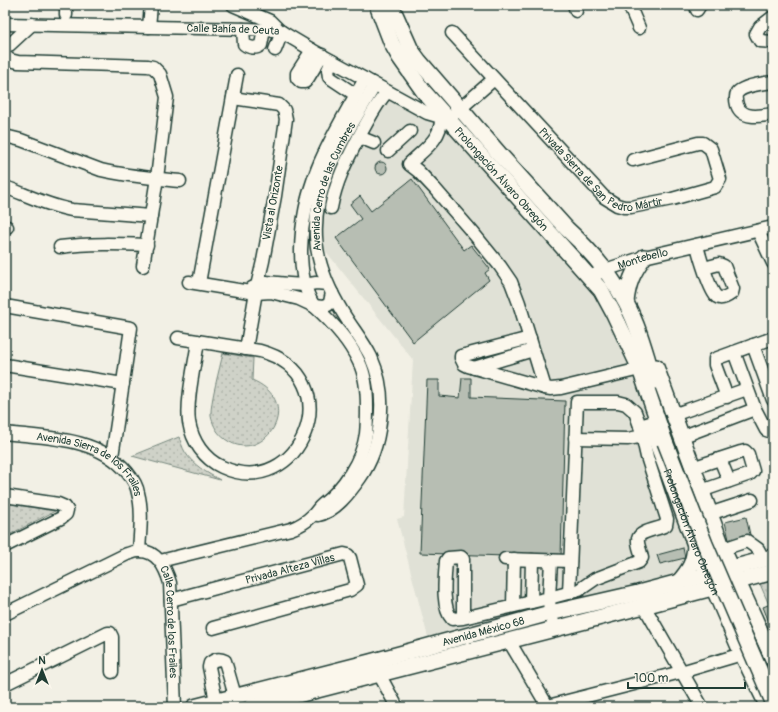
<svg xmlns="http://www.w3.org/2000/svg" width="778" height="712" font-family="Pangolin,sans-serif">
<defs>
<pattern id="park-dots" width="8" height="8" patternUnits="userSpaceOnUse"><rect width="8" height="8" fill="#cfd2c8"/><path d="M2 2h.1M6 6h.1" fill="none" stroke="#b1b5ac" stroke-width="1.8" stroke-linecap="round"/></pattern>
</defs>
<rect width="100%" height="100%" fill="#f2f0e5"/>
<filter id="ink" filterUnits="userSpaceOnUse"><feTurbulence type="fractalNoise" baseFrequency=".025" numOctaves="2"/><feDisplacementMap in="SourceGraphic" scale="8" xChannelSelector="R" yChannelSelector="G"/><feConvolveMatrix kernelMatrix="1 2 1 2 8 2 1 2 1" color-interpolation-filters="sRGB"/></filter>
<g filter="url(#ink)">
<path fill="#e0e1d6" d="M375,85L452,122L614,314L718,573L430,645L397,519L404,517L413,360L316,239L318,199Z"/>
<g fill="url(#park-dots)" stroke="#77887e">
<path d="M223,353L253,358L252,380C307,403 262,467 225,439C218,434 213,426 211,416C210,402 220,368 223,353Z"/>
<path d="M179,437C181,442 182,447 185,452C193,465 207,473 220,480L132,456Z"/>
<path d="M5,503L55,511L5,537Z"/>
<path d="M773,580V614L760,584Z"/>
</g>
<g fill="#b7beb3" stroke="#1f3d34">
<circle cx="381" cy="168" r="6"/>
<path d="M412,179L464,250L471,245L490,269L485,273L489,280L413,342L336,238L361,219L350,204L360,196L371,211Z"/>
<path d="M462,378H471V397L565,401L561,558L420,553L427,380H439V396L460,398Z"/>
<path d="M746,517L751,539L730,544L725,522Z"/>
<path d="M683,548L685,558L660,564L657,555Z"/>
<path d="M773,603V632L763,607Z"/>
</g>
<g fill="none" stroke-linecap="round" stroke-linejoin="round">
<g stroke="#1f3d34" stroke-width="15">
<g id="minor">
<path d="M66,5V15"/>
<path d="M233,5L270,21L280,31"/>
<path d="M574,5L576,11"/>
<path d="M629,5L639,28"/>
<path d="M697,10L700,5"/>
<path d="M773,17L760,27L756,34L760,41L773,42"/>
<path id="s1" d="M5,24L249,29L280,31L312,50L427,113L444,118H448L454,114L494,79"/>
<path d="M149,27L151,5"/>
<path d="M243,29L244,44C249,48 256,49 261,45L264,30"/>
<path id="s2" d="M452,33L604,197L617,205L624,207H631L672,199L715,187L720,179L711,149L703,143H698L633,160"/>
<path d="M5,49L32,24"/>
<path d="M275,50L282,32"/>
<path d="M312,50L297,73V78L301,82H305L308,78L322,55"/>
<path d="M5,56L10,60L18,62L148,66L153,67L160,74L167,97L157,178L143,266"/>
<path d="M332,61L328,70L329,77L356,95"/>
<path d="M773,82C764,83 742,86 737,93C735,96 736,101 737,105C742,120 761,116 773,114"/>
<path d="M233,98L279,105L284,110L286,119L275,196L263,261L257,286L246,349"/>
<path d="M441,118C442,139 422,151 409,164L418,171L435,189L474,234L500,266L511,282L519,303L545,388L551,389L561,388L640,369"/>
<path d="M5,136L21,140L101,170C127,176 153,178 180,181"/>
<path d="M359,137L374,143"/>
<path d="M388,151L410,131"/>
<path d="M5,187C27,195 48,206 72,210L151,216"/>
<path d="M331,208C336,180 348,158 361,133C369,119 376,104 387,92"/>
<path d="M5,226L7,227"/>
<path d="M758,231L773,263"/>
<path d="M697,245C699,254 710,292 717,297C721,300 728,296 732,293L733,289L724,266L719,264L704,268"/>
<path d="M60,247C89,243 118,244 147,245"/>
<path id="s3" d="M590,277L605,270L644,257L773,227"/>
<path d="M189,282L256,293L271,292L299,299L314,306L323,307L328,305L330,302L332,293"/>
<path d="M199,283L237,75"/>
<path d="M252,288L266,282L289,284L304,285L316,283L327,284"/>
<path d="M5,306L131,328L112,457"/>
<path d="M178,338L260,351C353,376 300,503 222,467C204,459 192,441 189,422C186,400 195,364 198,341"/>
<path d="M530,338L461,356V358L464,364L468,366L545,388"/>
<path d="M753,345L773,400"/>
<path d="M734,352L755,409L766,430L769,431L773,430"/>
<path d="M5,365L123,384"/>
<path d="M474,368L533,350"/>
<path d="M727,397L715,365V359L773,338"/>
<path d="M673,415L747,389"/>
<path id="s4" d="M5,433C47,438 98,437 127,472C132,478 137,485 138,493C143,511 140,532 139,551"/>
<path d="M681,437L755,409"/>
<path d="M575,438L628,439L649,435"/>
<path d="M720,459L729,481"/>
<path d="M692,468L741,452L745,451L748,454L753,471L750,474L701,491"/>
<path d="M5,496L58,504L65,507L67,510L66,514L61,518L5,546"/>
<path d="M709,514L752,500"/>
<path id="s5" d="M318,515C335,512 350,492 360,478C372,461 378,442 380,422C383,400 380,377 371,357C363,341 352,328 343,313C329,290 317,265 316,237C313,179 347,133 375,85"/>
<path d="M723,549L747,541L758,549L764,560"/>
<path d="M505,559L570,561"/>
<path d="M160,561L291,529C299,526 306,522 312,516C316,513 318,508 322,505C343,489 362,461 366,434C367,425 367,416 367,407C367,392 366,376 359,362C349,340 332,322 314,306C303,289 301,269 301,250C302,181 332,137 365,79"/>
<path d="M569,593L577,402H618L626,404L635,412L640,426L650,423"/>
<path id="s6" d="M171,600L344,554L348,555L350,558L357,585L350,590L213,628"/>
<path d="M531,602L532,560"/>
<path d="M513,606L514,559"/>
<path d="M644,606L702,707"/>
<path id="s7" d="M5,614L127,554C131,553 135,551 139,551C157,550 166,569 170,583L175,707"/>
<path d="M463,618V559L461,557L448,558L446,561C445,577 441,607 452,619L463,618L549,598L551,561"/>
<path d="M555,628L550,613L549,598L579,590L595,579L639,562L642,558C641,552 637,544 638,539C639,531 660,529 666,525L667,519L647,457L640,426"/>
<path d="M509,641L548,707"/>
<path d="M379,674L397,707"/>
<path d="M5,684L108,633H110L112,637V672"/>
<path d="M216,701L209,667L210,663C215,659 220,658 225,661L235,696"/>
<path d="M544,707L681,672L742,654"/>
</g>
</g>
<g stroke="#1f3d34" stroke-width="18">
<g id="major">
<path id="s8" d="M377,5L392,44L400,58L424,92L601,290L614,314L640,369L665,442"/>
<path d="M391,5L411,50L419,61L502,157L567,229C590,250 611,274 626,303C639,327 646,355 654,381"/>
<path d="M626,302C628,283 633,272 644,257"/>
<path d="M656,367L723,549L773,659"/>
<path id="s9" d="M653,432L695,545L742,654L768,707"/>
<path d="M678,583C690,569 694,563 695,545"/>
<path id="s10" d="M194,707L370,662L550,613L638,593L773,557"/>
<path d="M251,707L644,606L773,572"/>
</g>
</g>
<use href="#minor" stroke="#fbf7ec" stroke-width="12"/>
<use href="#major" stroke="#fbf7ec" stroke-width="15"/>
<g stroke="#1f3d34" stroke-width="18" stroke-linecap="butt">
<path id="major-bridge" d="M665,442L705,544L773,702"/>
</g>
<use href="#major-bridge" stroke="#fbf7ec" stroke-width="15"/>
</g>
</g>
<g text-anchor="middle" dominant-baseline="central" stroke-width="3" stroke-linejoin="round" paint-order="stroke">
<g font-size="11" fill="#1f3d34" stroke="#fbf7ec">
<text stroke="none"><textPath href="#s1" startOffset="228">Calle Bahía de Ceuta</textPath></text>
<text stroke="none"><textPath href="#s2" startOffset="208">Privada Sierra de San Pedro Mártir</textPath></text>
<text stroke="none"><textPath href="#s8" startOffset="216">Prolongación Álvaro Obregón</textPath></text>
<text stroke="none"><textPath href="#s5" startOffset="371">Avenida Cerro de las Cumbres</textPath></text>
<text transform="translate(273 203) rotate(-80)">Vista al Orizonte</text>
<text stroke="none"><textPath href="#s3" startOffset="56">Montebello</textPath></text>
<text stroke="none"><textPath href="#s4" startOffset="95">Avenida Sierra de los Frailes</textPath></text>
<text stroke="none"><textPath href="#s9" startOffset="107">Prolongación Álvaro Obregón</textPath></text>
<text stroke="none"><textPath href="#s6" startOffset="123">Privada Alteza Villas</textPath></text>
<text stroke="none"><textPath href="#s7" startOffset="235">Calle Cerro de los Frailes</textPath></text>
<text stroke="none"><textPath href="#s10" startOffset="299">Avenida México 68</textPath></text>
</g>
</g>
<rect width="778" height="712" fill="none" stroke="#fbf7ec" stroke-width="20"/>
<rect x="10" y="10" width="758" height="692" fill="none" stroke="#1f3d34" stroke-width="1.5" filter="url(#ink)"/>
<g transform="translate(42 670)" stroke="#fbf7ec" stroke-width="3" paint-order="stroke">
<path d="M0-3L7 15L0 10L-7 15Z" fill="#1f3d34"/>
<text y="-6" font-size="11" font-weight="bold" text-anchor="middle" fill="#1f3d34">N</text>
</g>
<path d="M628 682v6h117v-6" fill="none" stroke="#1f3d34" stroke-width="2"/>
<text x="634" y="682" font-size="12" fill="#1f3d34" stroke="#fbf7ec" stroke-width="3" paint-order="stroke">100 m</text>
</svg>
